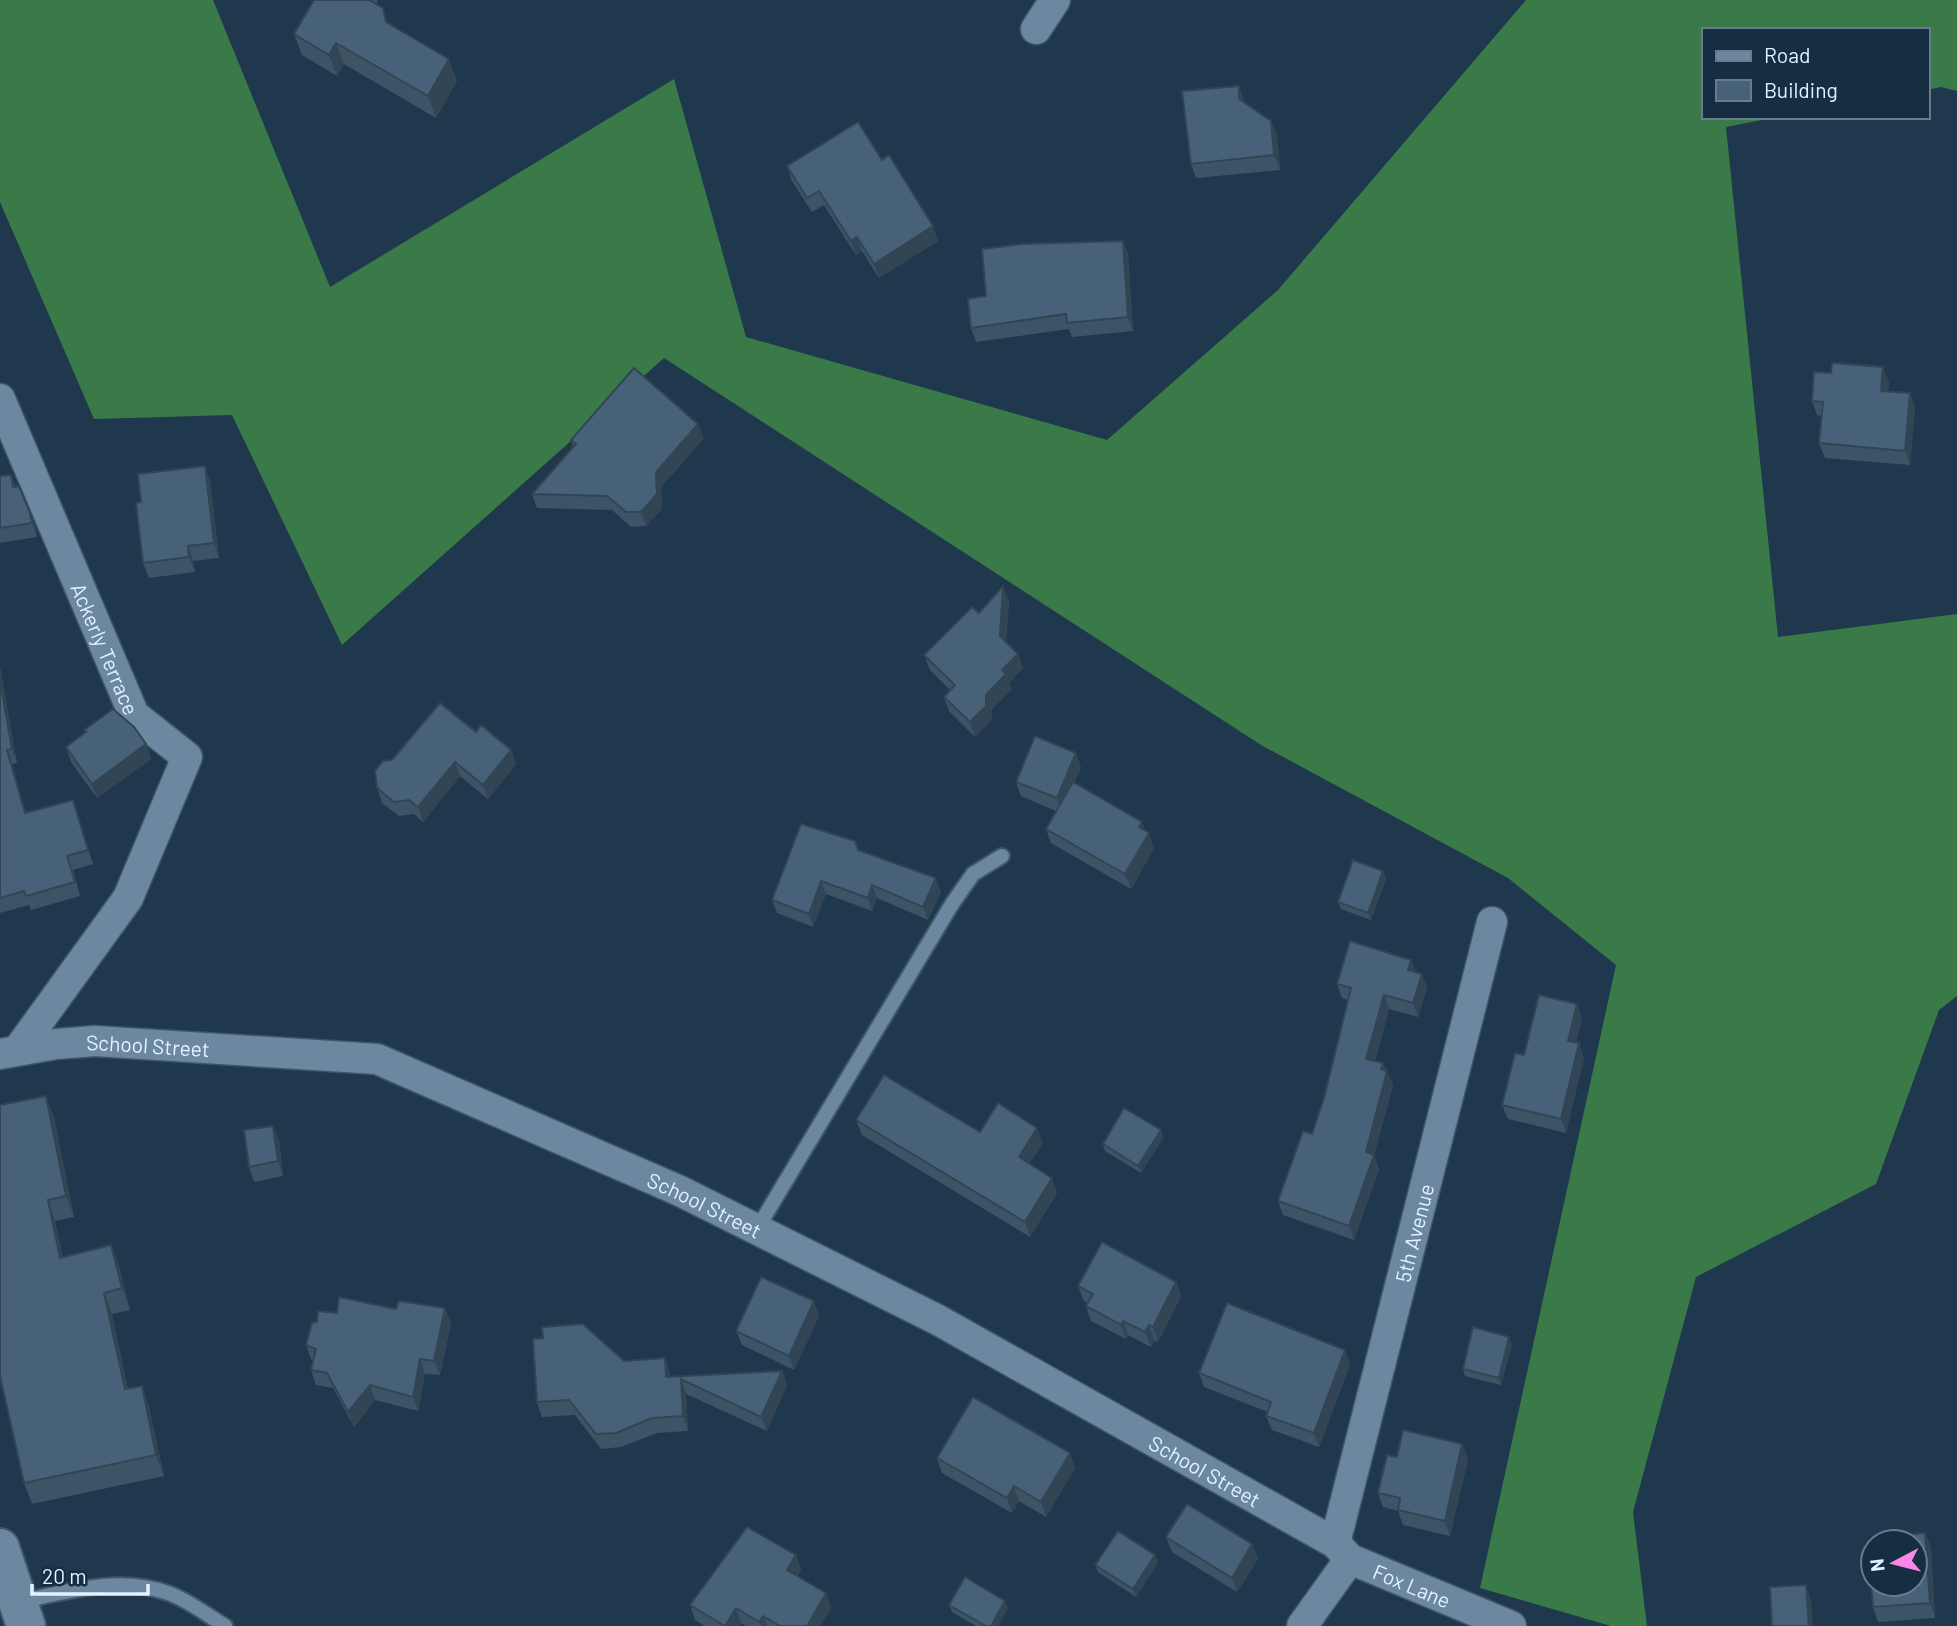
<svg xmlns="http://www.w3.org/2000/svg" width="1957" height="1626" font-family="Barlow,sans-serif">
<rect width="100%" height="100%" fill="#1f384d"/>
<path fill="#397a48" d="M0,0H213L330,287L674,79L746,337L1107,440L1278,290L1526,0H1957V91L1941,87L1927,90V30H1703V117H1777L1726,127L1778,637L1957,614V996L1939,1010L1876,1184L1696,1277L1633,1512L1647,1626H1611L1480,1588L1616,965L1508,878L1261,745L664,358L342,645L232,415L94,419L0,202Z"/>
<g fill="none" stroke-linecap="round" stroke-linejoin="round">
<g stroke="#3f5667" stroke-width="18">
<g id="lane">
<path d="M757,1229L952,904L973,874L1002,856"/>
<path d="M19,1602C68,1591 119,1576 168,1593C188,1600 207,1615 225,1626"/>
</g>
</g>
<g stroke="#3f5667" stroke-width="33">
<g id="street">
<path d="M1036,29L1055,0"/>
<path id="s1" d="M0,399L134,715L187,757L128,898L18,1050"/>
<path id="s2" d="M0,1054L56,1044L95,1041L377,1059L680,1191L938,1320L1335,1543L1350,1559L1511,1626"/>
<path id="s3" d="M1335,1543L1492,922"/>
<path d="M1302,1626L1350,1559"/>
</g>
</g>
<g stroke="#3f5667" stroke-width="42">
<path id="secondary" d="M0,1548L26,1626"/>
</g>
<use href="#lane" stroke="#6c88a0" stroke-width="14"/>
<use href="#street" stroke="#6c88a0" stroke-width="30"/>
<use href="#secondary" stroke="#6c88a0" stroke-width="38"/>
</g>
<g fill="#3d5467">
<path d="M314,0H378L376,4L389,24L457,81L436,118L344,64L337,76L302,55L294,34Z"/>
<path d="M1244,102L1277,135L1280,170L1196,178L1191,164Z"/>
<path d="M882,160L938,241L879,278L862,251L856,255L824,205L812,212L792,181L787,166Z"/>
<path d="M1123,241L1128,255L1133,331L1072,337L1069,329L976,342L971,328L986,296Z"/>
<path d="M1831,373L1889,382L1888,391L1910,393L1915,408L1910,465L1825,458L1819,443L1822,416L1817,415L1812,401Z"/>
<path d="M704,438L661,487L662,509L646,526L631,527L612,510L537,508L532,494L573,447L571,440Z"/>
<path d="M205,466L210,481L219,558L193,561L195,572L149,578L143,563L141,502Z"/>
<path d="M11,475L15,486L30,513L35,527L37,537L0,543V476Z"/>
<path d="M1009,601L1006,642L1018,654L1023,668L1009,683L1012,689L992,709V720L975,737L949,711L944,697L950,690L930,670L924,655L979,613Z"/>
<path d="M0,667L17,763L12,764L26,813L73,800L93,864L73,870L80,896L31,910L29,905L0,913Z"/>
<path d="M84,730L146,744L151,759L97,798L71,762L66,747L85,733Z"/>
<path d="M476,732L511,750L516,764L488,799L460,776L423,822L414,814L399,816L382,803L377,788L392,760Z"/>
<path d="M1076,753L1081,768L1074,783L1145,831L1154,848L1131,889L1051,843L1046,829L1056,811L1021,796L1016,782Z"/>
<path d="M858,850L941,892L928,920L877,898L872,911L826,894L813,927L777,913L772,900Z"/>
<path d="M1383,871L1386,879L1371,920L1341,909L1338,902Z"/>
<path d="M1416,973L1422,974L1427,988L1418,1017L1389,1009L1375,1061L1383,1063L1393,1085L1374,1156L1379,1169L1354,1240L1283,1215L1278,1201L1312,1134L1324,1098L1348,1000L1342,998L1337,984Z"/>
<path d="M1582,1018L1576,1043L1584,1058L1566,1133L1508,1119L1502,1105L1524,1055Z"/>
<path d="M54,1117L74,1217L55,1221L63,1258L111,1245L119,1266L130,1310L112,1314L128,1389L149,1407L164,1476L32,1504L24,1483Z"/>
<path d="M856,1120L980,1132L1043,1143L1029,1164L1057,1193L1030,1237L862,1135Z"/>
<path d="M1161,1130L1163,1138L1141,1173L1105,1151L1103,1144Z"/>
<path d="M279,1140L283,1176L254,1182L249,1167Z"/>
<path d="M1176,1282L1181,1296L1158,1342L1154,1340L1151,1347L1128,1335L1126,1339L1091,1321L1086,1306L1088,1303L1084,1301L1078,1286Z"/>
<path d="M814,1301L819,1316L794,1370L742,1345L736,1331Z"/>
<path d="M451,1323L440,1375L425,1374L418,1411L375,1400L354,1427L333,1388L316,1385L311,1370L313,1360L311,1359L306,1345Z"/>
<path d="M1512,1344L1501,1385L1465,1376L1463,1369Z"/>
<path d="M1345,1350L1350,1365L1319,1447L1272,1430L1266,1416L1268,1412L1204,1387L1199,1373Z"/>
<path d="M624,1361L670,1373V1377L782,1371L787,1385L767,1431L686,1394L688,1431L657,1433L621,1447L601,1449L575,1415L542,1417L537,1402Z"/>
<path d="M1462,1444L1468,1459L1450,1536L1403,1525L1398,1511L1383,1507L1378,1493L1397,1457Z"/>
<path d="M937,1458L1075,1468L1046,1517L1019,1501L1012,1513L942,1473Z"/>
<path d="M1925,1533L1931,1548L1935,1618L1878,1622L1873,1607L1915,1584Z"/>
<path d="M1166,1537L1252,1544L1258,1559L1237,1592L1172,1552Z"/>
<path d="M796,1555L801,1570L797,1576L826,1593L831,1608L820,1626H746L741,1623L739,1626H705L695,1620L690,1605Z"/>
<path d="M1155,1555L1158,1563L1136,1597L1098,1572L1095,1565Z"/>
<path d="M949,1605L1008,1608L998,1626H976L952,1612Z"/>
</g>
<g fill="#324554">
<path d="M336,43L344,64L337,76L329,55Z"/>
<path d="M449,59L457,81L436,118L428,96Z"/>
<path d="M1239,86L1244,100L1245,113L1239,99Z"/>
<path d="M1271,121L1277,135L1280,170L1274,155Z"/>
<path d="M933,226L938,241L879,278L874,264Z"/>
<path d="M857,237L862,251L856,255L851,241Z"/>
<path d="M1123,241L1128,255L1133,331L1128,317Z"/>
<path d="M1883,367L1889,382L1886,405L1881,391Z"/>
<path d="M1910,393L1915,408L1910,465L1905,451Z"/>
<path d="M698,424L704,438L661,487L662,509L646,526L641,512L656,472Z"/>
<path d="M205,466L210,481L219,558L214,543Z"/>
<path d="M30,513L35,527L37,537L32,523Z"/>
<path d="M188,546L193,561L195,572L189,557Z"/>
<path d="M1003,586L1009,601L1005,650L1000,636Z"/>
<path d="M1018,654L1023,668L1009,683L1012,689L992,709V720L975,737L970,722L1002,670Z"/>
<path d="M0,667L17,763L12,749L0,681Z"/>
<path d="M146,744L151,759L97,798L92,784Z"/>
<path d="M7,750L12,764L30,827L25,813Z"/>
<path d="M511,750L516,764L488,799L483,785Z"/>
<path d="M1076,753L1081,768L1062,813L1057,798Z"/>
<path d="M455,762L460,776L423,822L418,807Z"/>
<path d="M73,800L78,814L93,864L88,850Z"/>
<path d="M1142,822L1147,837L1149,833L1154,848L1131,889L1125,874L1139,827Z"/>
<path d="M1383,871L1386,879L1371,920L1368,913Z"/>
<path d="M936,878L941,892L928,920L923,907Z"/>
<path d="M821,881L826,894L813,927L809,914Z"/>
<path d="M872,885L877,898L872,911L868,898Z"/>
<path d="M1411,960L1417,974L1408,970Z"/>
<path d="M1422,974L1427,988L1418,1017L1413,1003Z"/>
<path d="M1384,995L1389,1009L1371,1073L1366,1059Z"/>
<path d="M1577,1004L1582,1018L1573,1055L1568,1041Z"/>
<path d="M1579,1043L1584,1058L1566,1133L1561,1119Z"/>
<path d="M1383,1063L1387,1074V1071L1393,1085L1374,1156L1379,1169L1354,1240L1349,1226L1366,1152Z"/>
<path d="M46,1096L54,1117L74,1217L66,1196Z"/>
<path d="M273,1126L279,1140L283,1176L278,1161Z"/>
<path d="M1037,1128L1043,1143L1024,1172L1019,1157Z"/>
<path d="M1161,1130L1163,1138L1141,1173L1138,1166Z"/>
<path d="M1052,1178L1057,1193L1030,1237L1025,1222Z"/>
<path d="M48,1200L55,1221L68,1280L60,1258Z"/>
<path d="M111,1245L119,1266L130,1310L122,1288Z"/>
<path d="M1176,1282L1181,1296L1158,1342L1153,1327Z"/>
<path d="M104,1293L112,1314L132,1411L125,1389Z"/>
<path d="M814,1301L819,1316L794,1370L789,1356Z"/>
<path d="M445,1308L451,1323L440,1375L434,1361Z"/>
<path d="M1123,1321L1128,1335L1126,1339L1121,1325Z"/>
<path d="M1149,1325L1154,1340L1151,1347L1145,1332Z"/>
<path d="M1509,1337L1512,1344L1501,1385L1499,1378Z"/>
<path d="M1345,1350L1350,1365L1319,1447L1314,1433Z"/>
<path d="M665,1358L670,1373L671,1392L666,1377Z"/>
<path d="M420,1359L425,1374L418,1411L413,1397Z"/>
<path d="M782,1371L787,1385L767,1431L761,1417Z"/>
<path d="M681,1379L686,1394L688,1431L683,1416Z"/>
<path d="M370,1385L375,1400L354,1427L348,1412Z"/>
<path d="M142,1386L149,1407L164,1476L156,1455Z"/>
<path d="M1462,1444L1468,1459L1450,1536L1445,1521Z"/>
<path d="M1070,1453L1075,1468L1046,1517L1041,1502Z"/>
<path d="M1014,1486L1019,1501L1012,1513L1007,1498Z"/>
<path d="M1925,1533L1931,1548L1935,1618L1930,1603Z"/>
<path d="M1252,1544L1258,1559L1237,1592L1232,1578Z"/>
<path d="M796,1555L801,1570L793,1585L787,1570Z"/>
<path d="M1155,1555L1158,1563L1136,1597L1133,1589Z"/>
<path d="M1806,1585L1811,1600L1813,1626H1809Z"/>
<path d="M826,1593L831,1608L820,1626H807Z"/>
<path d="M1005,1601L1008,1608L998,1626H991Z"/>
<path d="M736,1608L741,1623L739,1626H725Z"/>
<path d="M763,1616L767,1626H761L759,1622Z"/>
</g>
<g fill="#476278" stroke="#324554" stroke-width="2">
<path d="M314,0H369L383,8L386,22L449,59L428,96L336,43L329,55L294,34Z"/>
<path d="M1239,86V99L1271,121L1274,155L1191,164L1182,91Z"/>
<path d="M858,122L882,160L889,155L933,226L874,264L857,237L851,241L819,191L807,198L787,166Z"/>
<path d="M1123,241L1128,317L1067,323L1066,314L971,328L968,299L986,296L982,249L1021,244Z"/>
<path d="M1832,363L1883,367L1881,391L1910,393L1905,451L1819,443L1823,402L1812,401L1814,372L1831,373Z"/>
<path d="M634,368L698,424L656,472L657,494L641,512H626L607,496L532,494L576,444L571,440Z"/>
<path d="M205,466L214,543L188,546L189,557L143,563L136,503L141,502L138,474Z"/>
<path d="M11,475L13,487L19,486L30,513L32,523L0,528V476Z"/>
<path d="M1003,586L1000,636L1018,654L1002,670L1006,674L986,695V706L970,722L944,697L955,685L924,655L972,607L979,613Z"/>
<path d="M0,681L12,749L7,750L25,813L73,800L88,850L67,856L75,882L26,896L24,891L0,898Z"/>
<path d="M440,703L476,732L481,725L511,750L483,785L455,762L418,807L409,800L394,802L377,788L375,771L383,761L392,760Z"/>
<path d="M113,709L134,727L146,744L92,784L66,747L86,732L84,730Z"/>
<path d="M1035,736L1076,753L1057,798L1016,782Z"/>
<path d="M1073,782L1142,822L1139,827L1149,833L1125,874L1046,829Z"/>
<path d="M801,824L855,841L858,850L936,878L923,907L872,885L868,898L821,881L809,914L772,900Z"/>
<path d="M1353,860L1383,871L1368,913L1338,902Z"/>
<path d="M1350,941L1411,960L1408,970L1422,974L1413,1003L1384,995L1366,1059L1383,1063L1381,1069L1387,1071L1366,1152L1374,1155L1349,1226L1278,1201L1303,1131L1312,1134L1324,1098L1351,988L1337,984Z"/>
<path d="M1539,995L1577,1004L1568,1041L1579,1043L1561,1119L1502,1105L1515,1053L1524,1055Z"/>
<path d="M884,1075L980,1132L998,1103L1037,1128L1019,1157L1052,1178L1025,1222L856,1120Z"/>
<path d="M46,1096L66,1196L48,1200L60,1258L111,1245L122,1288L104,1293L125,1389L142,1386L156,1455L24,1483L0,1376V1105Z"/>
<path d="M1124,1108L1161,1130L1138,1166L1103,1144Z"/>
<path d="M273,1126L278,1161L249,1167L244,1130Z"/>
<path d="M1102,1242L1176,1282L1153,1327L1149,1325L1145,1332L1123,1321L1121,1325L1086,1306L1093,1294L1078,1286Z"/>
<path d="M761,1277L814,1301L789,1356L736,1331Z"/>
<path d="M339,1297L396,1309L399,1301L445,1308L434,1361L420,1359L413,1397L370,1385L348,1412L327,1373L311,1370L316,1349L306,1345L312,1323L317,1322L318,1311L337,1313Z"/>
<path d="M1227,1303L1345,1350L1314,1433L1266,1416L1271,1402L1199,1373Z"/>
<path d="M583,1324L624,1361L665,1358L666,1377L782,1371L761,1417L681,1379L683,1416L652,1418L616,1433L596,1434L569,1400L537,1402L533,1339L543,1338L542,1327Z"/>
<path d="M1473,1327L1509,1337L1499,1378L1463,1369Z"/>
<path d="M973,1397L1070,1453L1041,1502L1014,1486L1007,1498L937,1458Z"/>
<path d="M1403,1430L1462,1444L1445,1521L1398,1510L1400,1498L1378,1493L1387,1455L1397,1457Z"/>
<path d="M1187,1504L1252,1544L1232,1578L1166,1537Z"/>
<path d="M747,1527L796,1555L787,1570L826,1593L807,1626H780L763,1616L759,1622L736,1608L725,1626L690,1605Z"/>
<path d="M1118,1531L1155,1555L1133,1589L1095,1565Z"/>
<path d="M1925,1533L1930,1603L1873,1607L1870,1571H1873V1584H1915V1542H1882V1536Z"/>
<path d="M965,1577L1005,1601L991,1626H986L949,1605Z"/>
<path d="M1806,1585L1809,1626H1772L1770,1587Z"/>
</g>
<g text-anchor="middle" dominant-baseline="central" stroke-width="5" stroke-linejoin="round" paint-order="stroke">
<g font-size="21" fill="#e2f2ff" stroke="#152e42">
<text stroke="none"><textPath href="#s1" startOffset="271">Ackerly Terrace</textPath></text>
<text stroke="none"><textPath href="#s2" startOffset="149">School Street</textPath></text>
<text stroke="none"><textPath href="#s2" startOffset="737">School Street</textPath></text>
<text stroke="none"><textPath href="#s3" startOffset="320">5th Avenue</textPath></text>
<text stroke="none"><textPath href="#s2" startOffset="1304">School Street</textPath></text>
<text stroke="none"><textPath href="#s2" startOffset="1542">Fox Lane</textPath></text>
</g>
</g>
<rect x="1702" y="28" width="228" height="91" fill="#152e42" stroke="#677c8e" stroke-width="2"/>
<rect x="1716" y="51" width="35" height="10" fill="#6c88a0" stroke="#677c8e" stroke-width="2"/>
<text x="1764" y="63" font-size="21" fill="#e2f2ff">Road</text>
<rect x="1716" y="80" width="35" height="21" fill="#476278" stroke="#677c8e" stroke-width="2"/>
<text x="1764" y="98" font-size="21" fill="#e2f2ff">Building</text>
<g transform="translate(1894 1563) rotate(263)"><circle r="33" fill="#152e42" stroke="#677c8e" stroke-width="2"/>
<path d="M0-5L12 26L0 18L-12 26Z" fill="#fa87e7"/>
<text y="-10" font-size="19" font-weight="bold" text-anchor="middle" fill="#e2f2ff">N</text>
</g>
<path d="M32 1584v10h116v-10" fill="none" stroke="#e2f2ff" stroke-width="3.5"/>
<text x="42" y="1584" font-size="21" fill="#e2f2ff" stroke="#152e42" stroke-width="5" paint-order="stroke">20 m</text>
</svg>
